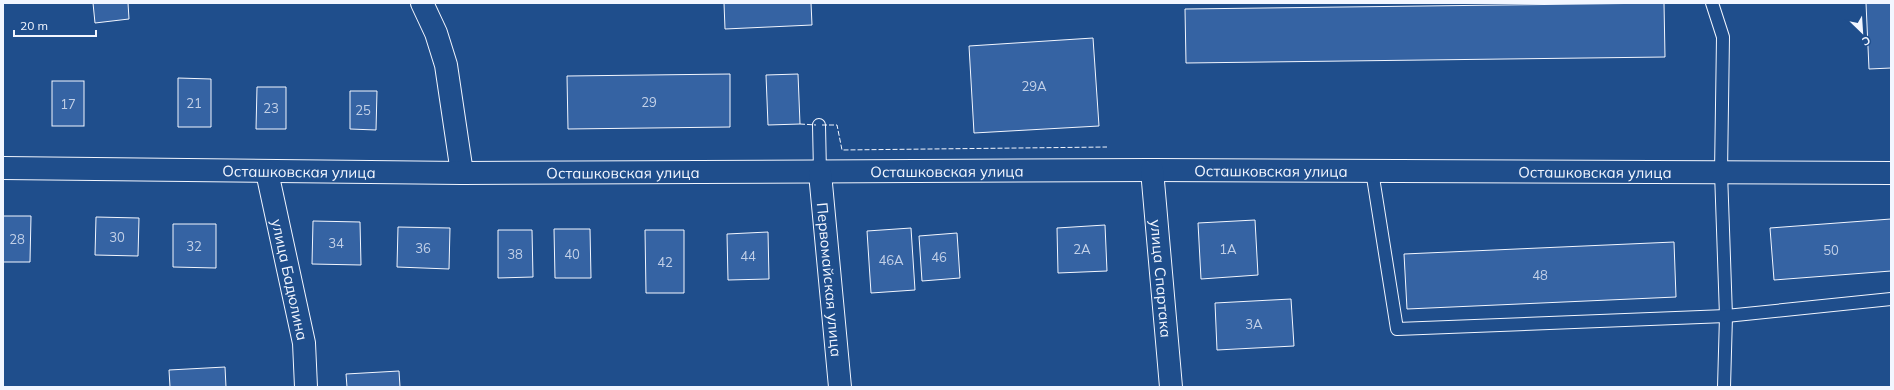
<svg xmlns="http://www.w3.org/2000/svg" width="1894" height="390" font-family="Mulish,sans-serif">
<rect width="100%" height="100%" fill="#1f4e8c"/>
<g fill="#3563a3" stroke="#f2f6ff">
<path d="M93,3H128L129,19L95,23Z"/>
<path d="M724,3H811L812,25L725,29Z"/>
<path d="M1664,3L1665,57L1186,63L1185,9Z"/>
<path d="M1866,3H1891V68L1869,69Z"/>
<path d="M1093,38L1099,126L974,133L969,46Z"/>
<path d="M730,74V127L568,129L567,76Z"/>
<path d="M798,74L800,124L768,125L766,75Z"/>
<path d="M178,78L211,79V127H178Z"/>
<rect x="52" y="81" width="32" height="45"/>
<path d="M257,87H286V129H256Z"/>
<path d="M350,91H377L376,130L350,129Z"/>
<path d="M3,216H31L30,262H3Z"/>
<path d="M96,217L139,218L138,256L95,255Z"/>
<path d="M1891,219V271L1774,280L1770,228Z"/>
<path d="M1255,220L1258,275L1201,279L1198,223Z"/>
<path d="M313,221L360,222L361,265L312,264Z"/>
<path d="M173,224H216V268L173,267Z"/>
<path d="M1105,225L1107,271L1058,273L1057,228Z"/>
<path d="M398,227L450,228L449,269L397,267Z"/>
<path d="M911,228L915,290L871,293L867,231Z"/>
<path d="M554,229H590L591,278H555Z"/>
<path d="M498,230H532L533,277L498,278Z"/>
<path d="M645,230H684V293H646Z"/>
<path d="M768,232L769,279L728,280L727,234Z"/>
<path d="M957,233L960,278L922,281L919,236Z"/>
<path d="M1674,242L1676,297L1407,309L1404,254Z"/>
<path d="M1291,299L1294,346L1217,350L1215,303Z"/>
<path d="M225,367L226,387H170L169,370Z"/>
<path d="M399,371L400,387H347L346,374Z"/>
</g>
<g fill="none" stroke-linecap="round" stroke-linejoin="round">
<g stroke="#f2f6ff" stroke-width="14">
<g id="service">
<path d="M1712,3L1723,37L1721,172L1726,316L1724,387"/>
<path d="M819,125L820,173"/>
<path d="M1372,171L1397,329L1726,316L1891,299"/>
</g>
</g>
<g stroke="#f2f6ff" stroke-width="24">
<g id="minor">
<path d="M422,3L436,33L446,65L462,173"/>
<path id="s1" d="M3,168L462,173L1152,170L1891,173"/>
<path id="s2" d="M1152,170L1171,387"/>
<path id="s3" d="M267,172L304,343L306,387"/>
<path id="s4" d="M820,173L840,387"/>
</g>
</g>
<use href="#service" stroke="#1f4e8c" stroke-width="12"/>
<use href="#minor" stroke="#1f4e8c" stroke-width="22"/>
<g stroke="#f2f6ff" stroke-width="1" stroke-dasharray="5 2" stroke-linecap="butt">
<path d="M800,124L816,125"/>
<path d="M822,125H837L842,150L1107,147"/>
</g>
</g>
<g text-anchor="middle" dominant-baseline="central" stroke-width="3" stroke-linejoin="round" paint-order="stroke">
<g font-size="13" fill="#c3d1e8">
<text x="1034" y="86">29А</text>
<text x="649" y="102">29</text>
<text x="194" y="103">21</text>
<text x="68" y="104">17</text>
<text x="271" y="108">23</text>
<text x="363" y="110">25</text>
<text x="117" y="237">30</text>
<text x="17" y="239">28</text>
<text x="336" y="243">34</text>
<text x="194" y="246">32</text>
<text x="423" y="248">36</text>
<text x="1082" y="249">2А</text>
<text x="1228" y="249">1А</text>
<text x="1831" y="250">50</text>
<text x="515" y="254">38</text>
<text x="572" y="254">40</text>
<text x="748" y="256">44</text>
<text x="939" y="257">46</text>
<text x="891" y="260">46А</text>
<text x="665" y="262">42</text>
<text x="1540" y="275">48</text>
<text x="1254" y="324">3А</text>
</g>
<g font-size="15" fill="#f2f6ff" stroke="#1f4e8c">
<text stroke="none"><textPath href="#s1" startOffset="1268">Осташковская улица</textPath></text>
<text stroke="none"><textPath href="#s1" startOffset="1592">Осташковская улица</textPath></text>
<text stroke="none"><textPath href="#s1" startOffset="296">Осташковская улица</textPath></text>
<text stroke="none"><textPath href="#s1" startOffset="944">Осташковская улица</textPath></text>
<text stroke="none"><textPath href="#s1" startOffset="620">Осташковская улица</textPath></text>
<text stroke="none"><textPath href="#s2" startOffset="109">улица Спартака</textPath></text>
<text stroke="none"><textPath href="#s3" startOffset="110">улица Бадюлина</textPath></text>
<text stroke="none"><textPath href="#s4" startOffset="107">Первомайская улица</textPath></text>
</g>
</g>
<rect width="1894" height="390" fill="none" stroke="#f2f6ff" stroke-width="8"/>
<g transform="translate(1862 32) rotate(155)" stroke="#1f4e8c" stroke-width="3" paint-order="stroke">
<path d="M0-3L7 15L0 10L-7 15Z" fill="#f2f6ff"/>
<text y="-6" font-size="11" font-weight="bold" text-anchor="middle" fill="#f2f6ff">С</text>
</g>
<path d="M14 30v6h82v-6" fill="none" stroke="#f2f6ff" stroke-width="2"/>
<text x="20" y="30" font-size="12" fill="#f2f6ff" stroke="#1f4e8c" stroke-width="3" paint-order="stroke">20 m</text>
</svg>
